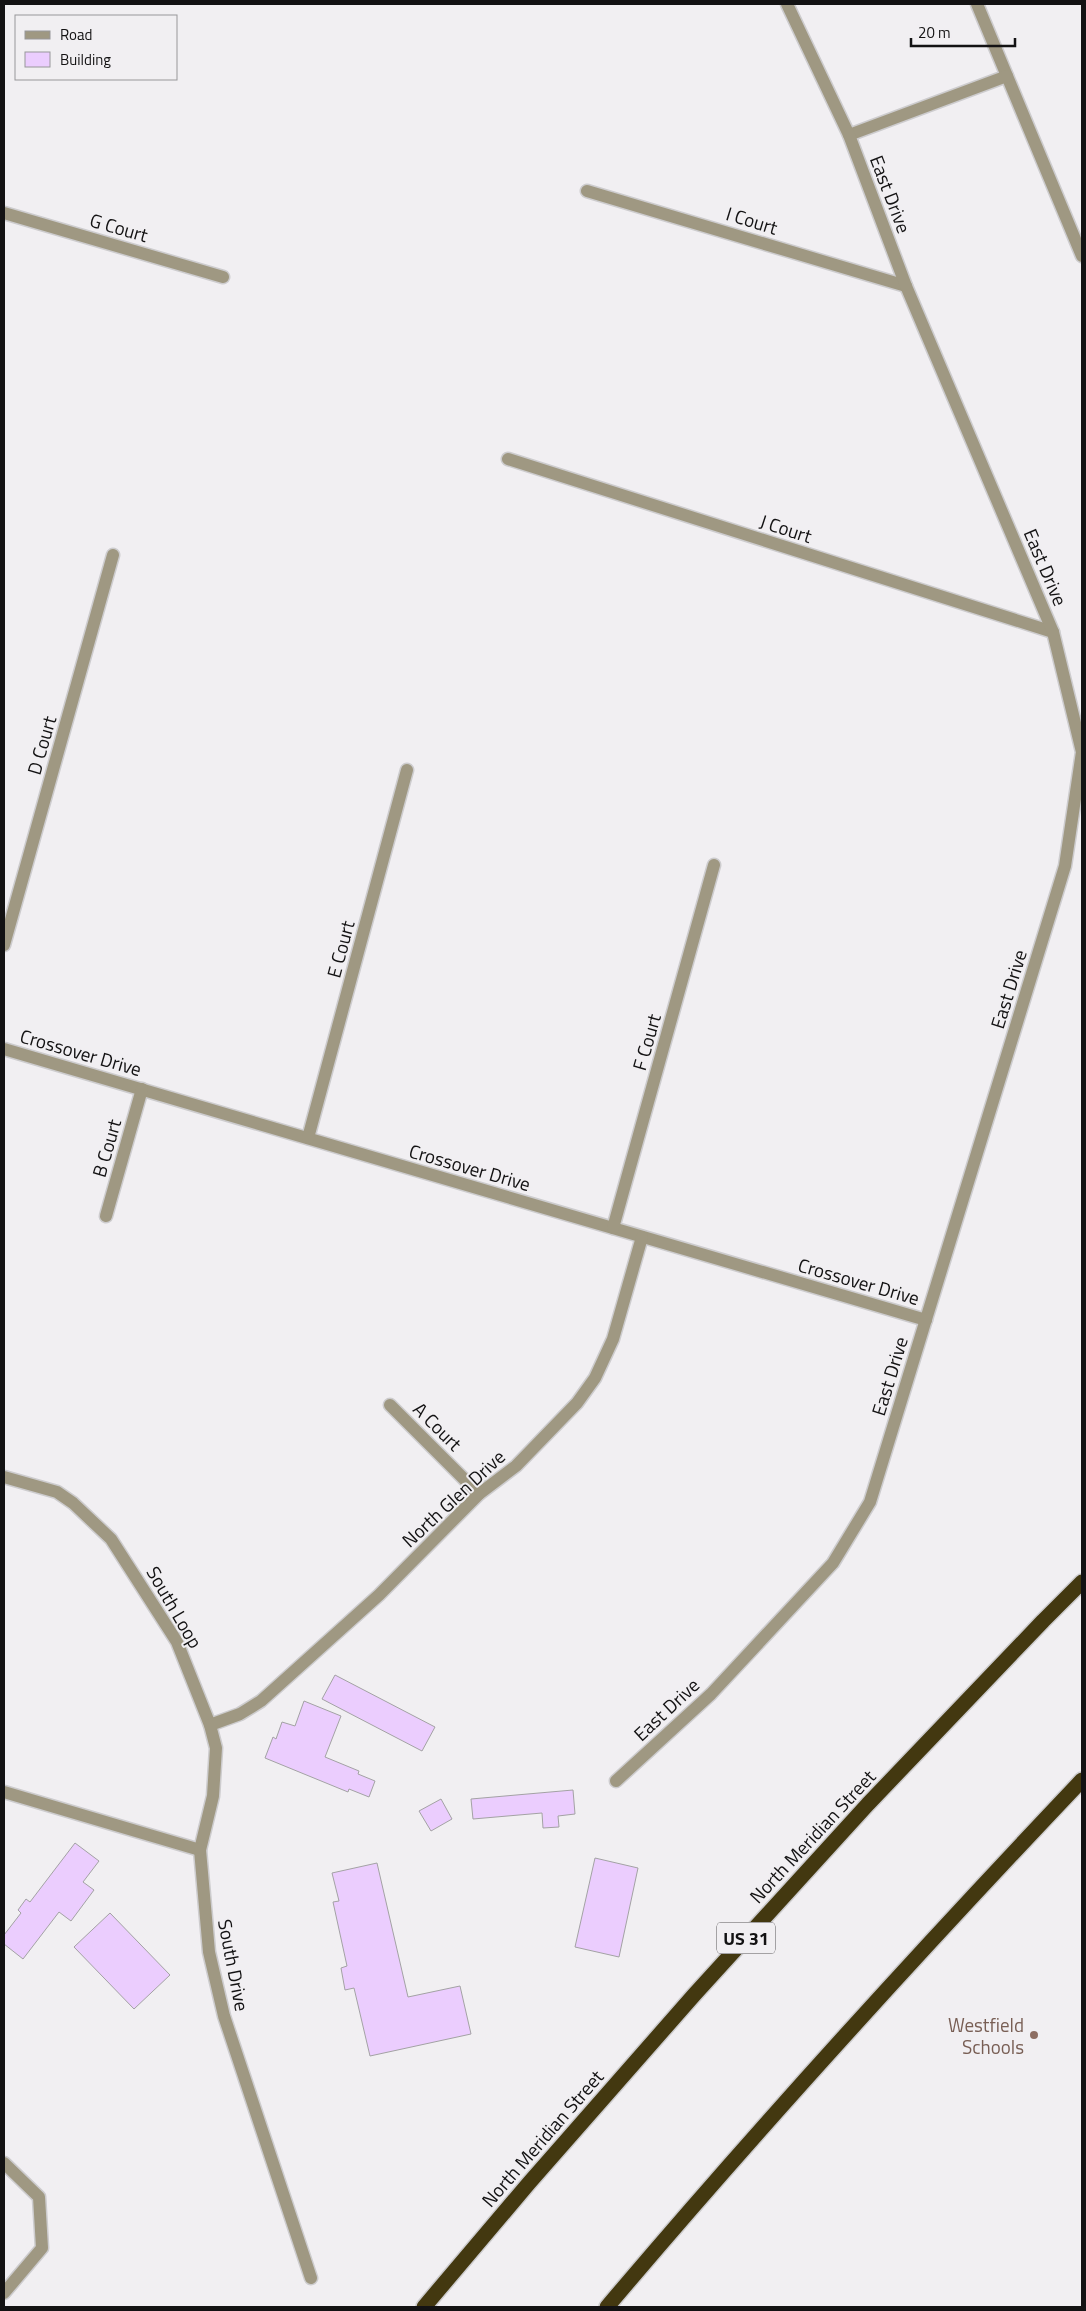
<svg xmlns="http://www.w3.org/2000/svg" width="1086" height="2311" font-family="'Titillium Web',sans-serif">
<rect width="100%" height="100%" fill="#f1eff2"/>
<g fill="#ebcdfe" stroke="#a3a2a4">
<path d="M335,1675L435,1727L422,1751L322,1699Z"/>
<path d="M304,1701L341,1716L325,1757L359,1771L358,1774L375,1781L369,1797L349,1789L348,1792L265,1758L273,1737L276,1739L282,1722L295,1726Z"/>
<path d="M573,1790L575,1814L558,1816L559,1827L543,1828L542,1813L473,1819L471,1799Z"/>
<path d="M441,1799L452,1819L431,1831L419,1811Z"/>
<path d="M75,1843L99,1861L83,1882L94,1890L71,1921L59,1912L23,1959L4,1944V1935L21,1913L18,1910L26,1899L30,1902Z"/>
<path d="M595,1858L638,1868L619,1957L575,1947Z"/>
<path d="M377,1863L408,1997L460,1986L471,2034L370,2056L354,1988L345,1990L341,1968L347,1966L333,1902L339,1901L332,1873Z"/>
<path d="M110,1913L170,1975L134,2009L74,1947Z"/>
</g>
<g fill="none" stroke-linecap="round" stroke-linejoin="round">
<g stroke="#cdccce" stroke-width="15">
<path id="lane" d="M4,2163L39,2197L42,2248L4,2293"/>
</g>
<g stroke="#cdccce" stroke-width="15">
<g id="street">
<path d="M977,4L1082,256"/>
<path d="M849,135L1007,76"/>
<path d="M587,191L906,286"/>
<path d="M4,213L223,277"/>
<path d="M508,459L1053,632"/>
<path d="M4,945L113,555"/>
<path d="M4,1049L926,1320"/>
<path d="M308,1138L407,770"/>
<path d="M106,1216L142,1089"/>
<path d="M613,1228L714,865"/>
<path d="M390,1405L479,1494"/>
<path d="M4,1477L57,1492L73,1503L111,1539L177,1642L210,1725L216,1748L213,1796L200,1850L209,1952L224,2016L311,2278"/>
<path d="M210,1725L240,1714L261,1701L379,1595L479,1494L516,1466L577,1403L595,1378L613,1339L642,1237"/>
<path d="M616,1781L711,1694L833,1563L870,1502L1065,866L1082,752L1053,632L906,286L849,135L787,4"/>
<path d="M4,1792L200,1850"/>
</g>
</g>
<g stroke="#cdccce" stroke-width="18">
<g id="highway">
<path d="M424,2307L529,2183L694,1995L868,1804L1043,1621L1082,1582"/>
<path d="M607,2307C760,2126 919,1952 1082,1780"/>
</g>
</g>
<use href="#lane" stroke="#9f9882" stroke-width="12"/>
<use href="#street" stroke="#9f9882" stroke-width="12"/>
<use href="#highway" stroke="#433810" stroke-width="15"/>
</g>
<circle fill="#8d6e63" stroke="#f1eff2" stroke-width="2" cx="1034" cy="2035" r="5"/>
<g text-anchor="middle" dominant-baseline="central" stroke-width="4" stroke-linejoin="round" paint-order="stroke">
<rect fill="#f1eff2" stroke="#565456" stroke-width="1" x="717" y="1922.5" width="58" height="31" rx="4"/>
<g font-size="18" font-weight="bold" fill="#131213">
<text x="746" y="1938">US 31</text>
</g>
<g font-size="19" fill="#131213" stroke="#f1eff2">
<text transform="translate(891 194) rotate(69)">East Drive</text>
<text transform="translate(752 220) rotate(17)">I Court</text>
<text transform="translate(119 227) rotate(16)">G Court</text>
<text transform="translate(786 528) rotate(18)">J Court</text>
<text transform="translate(1046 567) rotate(67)">East Drive</text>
<text transform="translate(41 745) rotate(-74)">D Court</text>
<text transform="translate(340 949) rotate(-75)">E Court</text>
<text transform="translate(1008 989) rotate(-73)">East Drive</text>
<text transform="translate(646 1042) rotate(-74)">F Court</text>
<text transform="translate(81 1052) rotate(16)">Crossover Drive</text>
<text transform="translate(106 1148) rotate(-74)">B Court</text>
<text transform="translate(470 1167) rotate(16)">Crossover Drive</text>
<text transform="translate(859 1281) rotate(16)">Crossover Drive</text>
<text transform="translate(889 1376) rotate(-73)">East Drive</text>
<text transform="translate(438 1426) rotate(45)">A Court</text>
<text transform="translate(453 1498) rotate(-43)">North Glen Drive</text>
<text transform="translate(175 1607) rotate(60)">South Loop</text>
<text transform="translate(666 1709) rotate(-43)">East Drive</text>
<text transform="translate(812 1836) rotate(-47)">North Meridian Street</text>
<text transform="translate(234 1965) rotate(79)">South Drive</text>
<text transform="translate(542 2138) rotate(-49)">North Meridian Street</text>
</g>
<g font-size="19" fill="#785e54" stroke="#f1eff2" text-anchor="end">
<text x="1024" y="2024">Westfield<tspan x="1024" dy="22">Schools</tspan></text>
</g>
</g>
<rect width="1086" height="2311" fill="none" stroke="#131213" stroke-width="10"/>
<rect x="15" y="15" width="162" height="65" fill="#f1eff2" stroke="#989799"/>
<rect x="25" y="31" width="25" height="8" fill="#9f9882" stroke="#989799"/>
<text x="60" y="40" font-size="15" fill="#131213">Road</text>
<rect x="25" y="52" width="25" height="15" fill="#ebcdfe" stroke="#989799"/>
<text x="60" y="65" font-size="15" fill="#131213">Building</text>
<path d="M911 38v8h104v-8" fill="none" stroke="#131213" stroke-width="2.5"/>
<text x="918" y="38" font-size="15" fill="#131213" stroke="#f1eff2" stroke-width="4" paint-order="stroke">20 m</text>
</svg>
